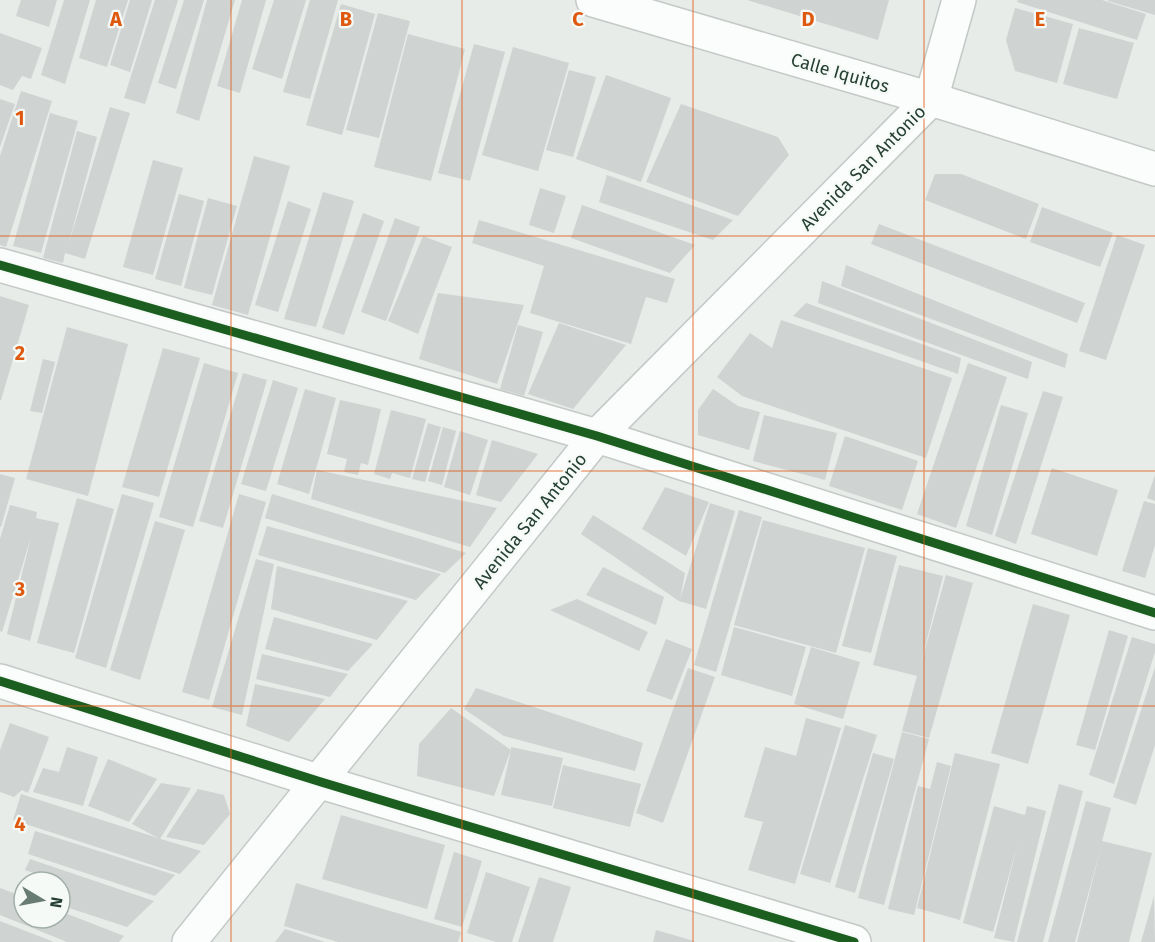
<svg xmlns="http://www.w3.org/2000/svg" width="1155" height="942" font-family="'Fira Sans',sans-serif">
<rect width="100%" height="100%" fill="#e7ece9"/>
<g fill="#cfd3d1">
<path d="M21,0H57L49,27L16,16Z"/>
<path d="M64,0H90L65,84L41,75Z"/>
<path d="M96,0H128L107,67L79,58Z"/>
<path d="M130,0H152L130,72L110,65Z"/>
<path d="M155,0H178L145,104L124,98Z"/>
<path d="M184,0H204L176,89L158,83Z"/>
<path d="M207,0H235L199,121L176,113Z"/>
<path d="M242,0H266L240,93L217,86Z"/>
<path d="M274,0H306L282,79L252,69Z"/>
<path d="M310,0H338L310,99L283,92Z"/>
<path d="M747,0H889L878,40Z"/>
<path d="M1018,0H1102L1146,14L1137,40L1017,2Z"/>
<path d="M1108,0H1155V15L1108,1Z"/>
<path d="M341,4L375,14L342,135L306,125Z"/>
<path d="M1015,8L1073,24L1057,83L1015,71L1006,40Z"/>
<path d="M378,13L410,21L379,138L346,130Z"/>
<path d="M1079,28L1134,43L1117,99L1063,84Z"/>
<path d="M0,33L42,48L31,79L22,76L13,90L0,85Z"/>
<path d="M408,34L465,49L431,181L374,167Z"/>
<path d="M474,44L505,52L470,181L438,173Z"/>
<path d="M513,47L569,63L538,171L482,155Z"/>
<path d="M569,70L596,77L573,157L546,150Z"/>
<path d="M606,75L671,98L641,182L576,159Z"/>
<path d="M21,91L52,101L6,247L0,245V156Z"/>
<path d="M0,99L15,104L0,147Z"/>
<path d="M681,104L778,137L789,155L738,216L646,182Z"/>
<path d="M110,107L130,113L85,259L65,253L63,263L43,258L77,131L97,137L68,246Z"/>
<path d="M50,113L78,121L41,253L13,246Z"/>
<path d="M254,156L290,166L248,315L212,305Z"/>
<path d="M153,160L183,168L153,275L123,267Z"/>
<path d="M935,174H961L1039,204L1026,239L925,200Z"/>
<path d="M607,175L733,220L713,240L599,202Z"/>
<path d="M540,188L566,196L554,233L529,225Z"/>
<path d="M323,192L354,201L316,327L284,319Z"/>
<path d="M179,194L204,201L181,286L155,279Z"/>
<path d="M208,198L237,206L212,295L184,288Z"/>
<path d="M288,201L311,209L278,312L255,305Z"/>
<path d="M582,205L695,245L670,273L571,238Z"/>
<path d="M1042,207L1113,233L1100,267L1030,242Z"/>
<path d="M363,213L384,221L344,335L322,328Z"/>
<path d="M395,218L420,227L386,321L361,312Z"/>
<path d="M479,220L675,279L667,303L646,297L631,344L530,313L544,266L472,243Z"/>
<path d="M879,224L1085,303L1077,323L871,244Z"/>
<path d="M1117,235L1145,245L1106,360L1079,351Z"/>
<path d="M423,236L452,247L418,334L388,321Z"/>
<path d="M846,265L1068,354L1065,368L841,286Z"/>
<path d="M822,281L1032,362L1028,379L818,303Z"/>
<path d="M438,293L524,305L497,384L419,359Z"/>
<path d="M0,296L29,305L1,400H0Z"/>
<path d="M806,303L961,358L958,374L793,316Z"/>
<path d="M781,320L952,378L926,458L742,396L717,377L750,333L772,348Z"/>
<path d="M559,323L626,345L573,409L528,394Z"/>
<path d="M518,325L543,332L524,396L500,389Z"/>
<path d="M67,327L128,344L88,496L26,479Z"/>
<path d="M163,348L200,358L159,497L122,487Z"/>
<path d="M43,359L55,362L42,413L30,411Z"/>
<path d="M204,363L238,373L193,527L159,517Z"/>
<path d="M968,363L1007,377L956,528L917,514Z"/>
<path d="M243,373L267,380L223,528L199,521Z"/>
<path d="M273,380L298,388L266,491L241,484Z"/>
<path d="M305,389L336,398L309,494L277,484Z"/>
<path d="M713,389L738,406L760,412L749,450L698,435V410Z"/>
<path d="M1043,391L1063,397L1016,544L995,536Z"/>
<path d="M340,400L381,409L368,465L361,463L358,475L344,472L347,459L327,454Z"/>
<path d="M1001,405L1028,413L992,535L966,526Z"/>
<path d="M391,410L426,419L410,478L392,473L390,479L374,474Z"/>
<path d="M764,415L837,433L825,480L753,461Z"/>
<path d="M428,423L441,427L425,482L412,479Z"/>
<path d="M443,427L456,431L442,485L428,481Z"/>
<path d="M460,431L488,440L470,495L444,487Z"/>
<path d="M845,436L918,461L902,510L829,486Z"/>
<path d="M492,440L538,454L501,502L476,495Z"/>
<path d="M1052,468L1118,490L1097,556L1031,534Z"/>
<path d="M317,470L497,508L470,547L311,499Z"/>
<path d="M0,474L15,478L1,527H0Z"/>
<path d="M1155,475V501L1147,498Z"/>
<path d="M665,487L709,502L686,556L642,529Z"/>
<path d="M122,494L154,503L106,668L75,658Z"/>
<path d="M239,494L266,502L209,700L182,692Z"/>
<path d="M272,494L466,553L445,573L265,518Z"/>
<path d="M77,498L114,509L74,653L37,643Z"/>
<path d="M1144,501L1155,504V545L1145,578L1122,571Z"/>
<path d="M710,503L735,511L706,609L679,601L581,534L593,515L685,573L680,599Z"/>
<path d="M10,505L37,512L36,518L59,523L30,641L7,634L31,537L2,632L0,631V539Z"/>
<path d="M739,510L762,517L716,672L694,665Z"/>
<path d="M763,520L865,548L836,653L734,625Z"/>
<path d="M155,521L185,530L140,680L110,670Z"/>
<path d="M267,526L441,574L416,600L258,555Z"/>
<path d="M868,548L897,556L871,653L842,646Z"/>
<path d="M256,559L274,564L242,715L212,707Z"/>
<path d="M899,565L943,576L920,667L946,575L973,583L929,738L902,731L917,676L873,665Z"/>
<path d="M277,566L408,601L377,640L271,609Z"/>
<path d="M603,567L664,597L656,625L586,595Z"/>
<path d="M577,599L648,632L639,651L550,610Z"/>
<path d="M1033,604L1070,615L1028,764L991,753Z"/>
<path d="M274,617L373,644L348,671L265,649Z"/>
<path d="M734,627L806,647L792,696L721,675Z"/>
<path d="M1109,630L1128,636L1095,750L1076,745Z"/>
<path d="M1132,637L1155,644V652L1114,784L1089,775Z"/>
<path d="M666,639L692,649L672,700L646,691Z"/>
<path d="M811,647L860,662L843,719L794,704Z"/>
<path d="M262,654L348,674L330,697L256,679Z"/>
<path d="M1155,667V745L1136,805L1113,797Z"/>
<path d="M688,668L715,677L663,823L636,813Z"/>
<path d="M255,684L325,699L289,742L246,726Z"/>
<path d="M476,688L643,743L635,771L504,736L464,709Z"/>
<path d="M451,708L511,750V747L563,758L552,806L501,795L511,750L494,796L417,776L419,744Z"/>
<path d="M806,718L841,728L795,884L748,870L763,822L744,817L765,747L796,756Z"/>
<path d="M10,723L49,737L28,793L22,790L14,797L0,792V750Z"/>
<path d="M845,725L877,735L830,883L800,874Z"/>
<path d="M902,732L929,739L884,905L858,898Z"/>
<path d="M67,747L98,757L83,806L33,792L43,768L59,772Z"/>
<path d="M873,753L894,759L855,893L835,887Z"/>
<path d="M955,753L1000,764L960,920L917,908Z"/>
<path d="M108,759L157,779L129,822L88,806Z"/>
<path d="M937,762L951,766L914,915L888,909L918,786L930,789Z"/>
<path d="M563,765L641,784L630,827L553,808Z"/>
<path d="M161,783L191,788L160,839L132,824Z"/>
<path d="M1059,784L1083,791L1043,942H1017Z"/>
<path d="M198,789L224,795L230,814L204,845L166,837Z"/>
<path d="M21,794L161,839L201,851L180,874L13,820Z"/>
<path d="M1086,801L1111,808L1102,841L1152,853L1129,942H1077L1101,847L1075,942H1048Z"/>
<path d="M994,806L1025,815L1027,806L1046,811L1014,942L994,938L1018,843L993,932L963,923Z"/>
<path d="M341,815L445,845L427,909L322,879Z"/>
<path d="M35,831L175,875L155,896L28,854Z"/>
<path d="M454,852L482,861L462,927L434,919Z"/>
<path d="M30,859L154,901L127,927L60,905L66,884L25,870Z"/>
<path d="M486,872L530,887L512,942H496L467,933Z"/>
<path d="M539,877L571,887L553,942H518Z"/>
<path d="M296,883L461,932L458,942H338L284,926Z"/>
<path d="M0,888L24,897V918H60V911L124,936L119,942H67L0,915Z"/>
<path d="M1154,896L1155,942H1141Z"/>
<path d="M0,921L54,942H0Z"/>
<path d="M285,929L325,942H275Z"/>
<path d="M656,930L694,941V942H653Z"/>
</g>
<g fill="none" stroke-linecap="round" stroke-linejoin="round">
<g stroke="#c4c9c6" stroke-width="36">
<g id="minor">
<path d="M593,0L931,99L1155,169"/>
<path d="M0,265L597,436L1155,613"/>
<path d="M0,681L321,782L854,942"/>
</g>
</g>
<g stroke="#c3c9c6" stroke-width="36">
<path id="secondary" d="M189,942L597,436L931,99L959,0"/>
</g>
<use href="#minor" stroke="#fbfcfc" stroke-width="33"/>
<use href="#secondary" stroke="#fbfcfc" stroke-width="33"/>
<g stroke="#f6faf7" stroke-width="13">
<g id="cycleway">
<path d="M0,265L597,436L1155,613"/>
<path d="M0,681L321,782L854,942"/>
</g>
</g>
<use href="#cycleway" stroke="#1b5e20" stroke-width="9"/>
</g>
<path fill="none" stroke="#de580e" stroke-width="1.5" stroke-opacity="0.55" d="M231,0V942M462,0V942M693,0V942M924,0V942M0,236H1155M0,471H1155M0,706H1155"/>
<g text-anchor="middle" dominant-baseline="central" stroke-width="4.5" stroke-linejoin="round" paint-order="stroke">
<g font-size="18" fill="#253f33" stroke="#f6faf7">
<text transform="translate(840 73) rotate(16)">Calle Iquitos</text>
<text transform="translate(863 168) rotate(-45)">Avenida San Antonio</text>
<text transform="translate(530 521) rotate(-51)">Avenida San Antonio</text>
</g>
</g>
<g font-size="20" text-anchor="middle" font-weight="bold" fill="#de580e" stroke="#f6faf7" stroke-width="4.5" stroke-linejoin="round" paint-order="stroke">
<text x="116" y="26">A</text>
<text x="346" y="26">B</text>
<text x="578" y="26">C</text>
<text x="808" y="26">D</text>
<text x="1040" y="26">E</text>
<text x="20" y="125">1</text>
<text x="20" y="360">2</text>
<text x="20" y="596">3</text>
<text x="20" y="831">4</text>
</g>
<g transform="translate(42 900) rotate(100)"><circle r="28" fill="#f6faf7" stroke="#a2afa9" stroke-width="1.5"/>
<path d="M0-4.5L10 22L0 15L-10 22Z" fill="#697c73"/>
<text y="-9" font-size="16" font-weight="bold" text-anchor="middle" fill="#253f33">N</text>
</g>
</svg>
